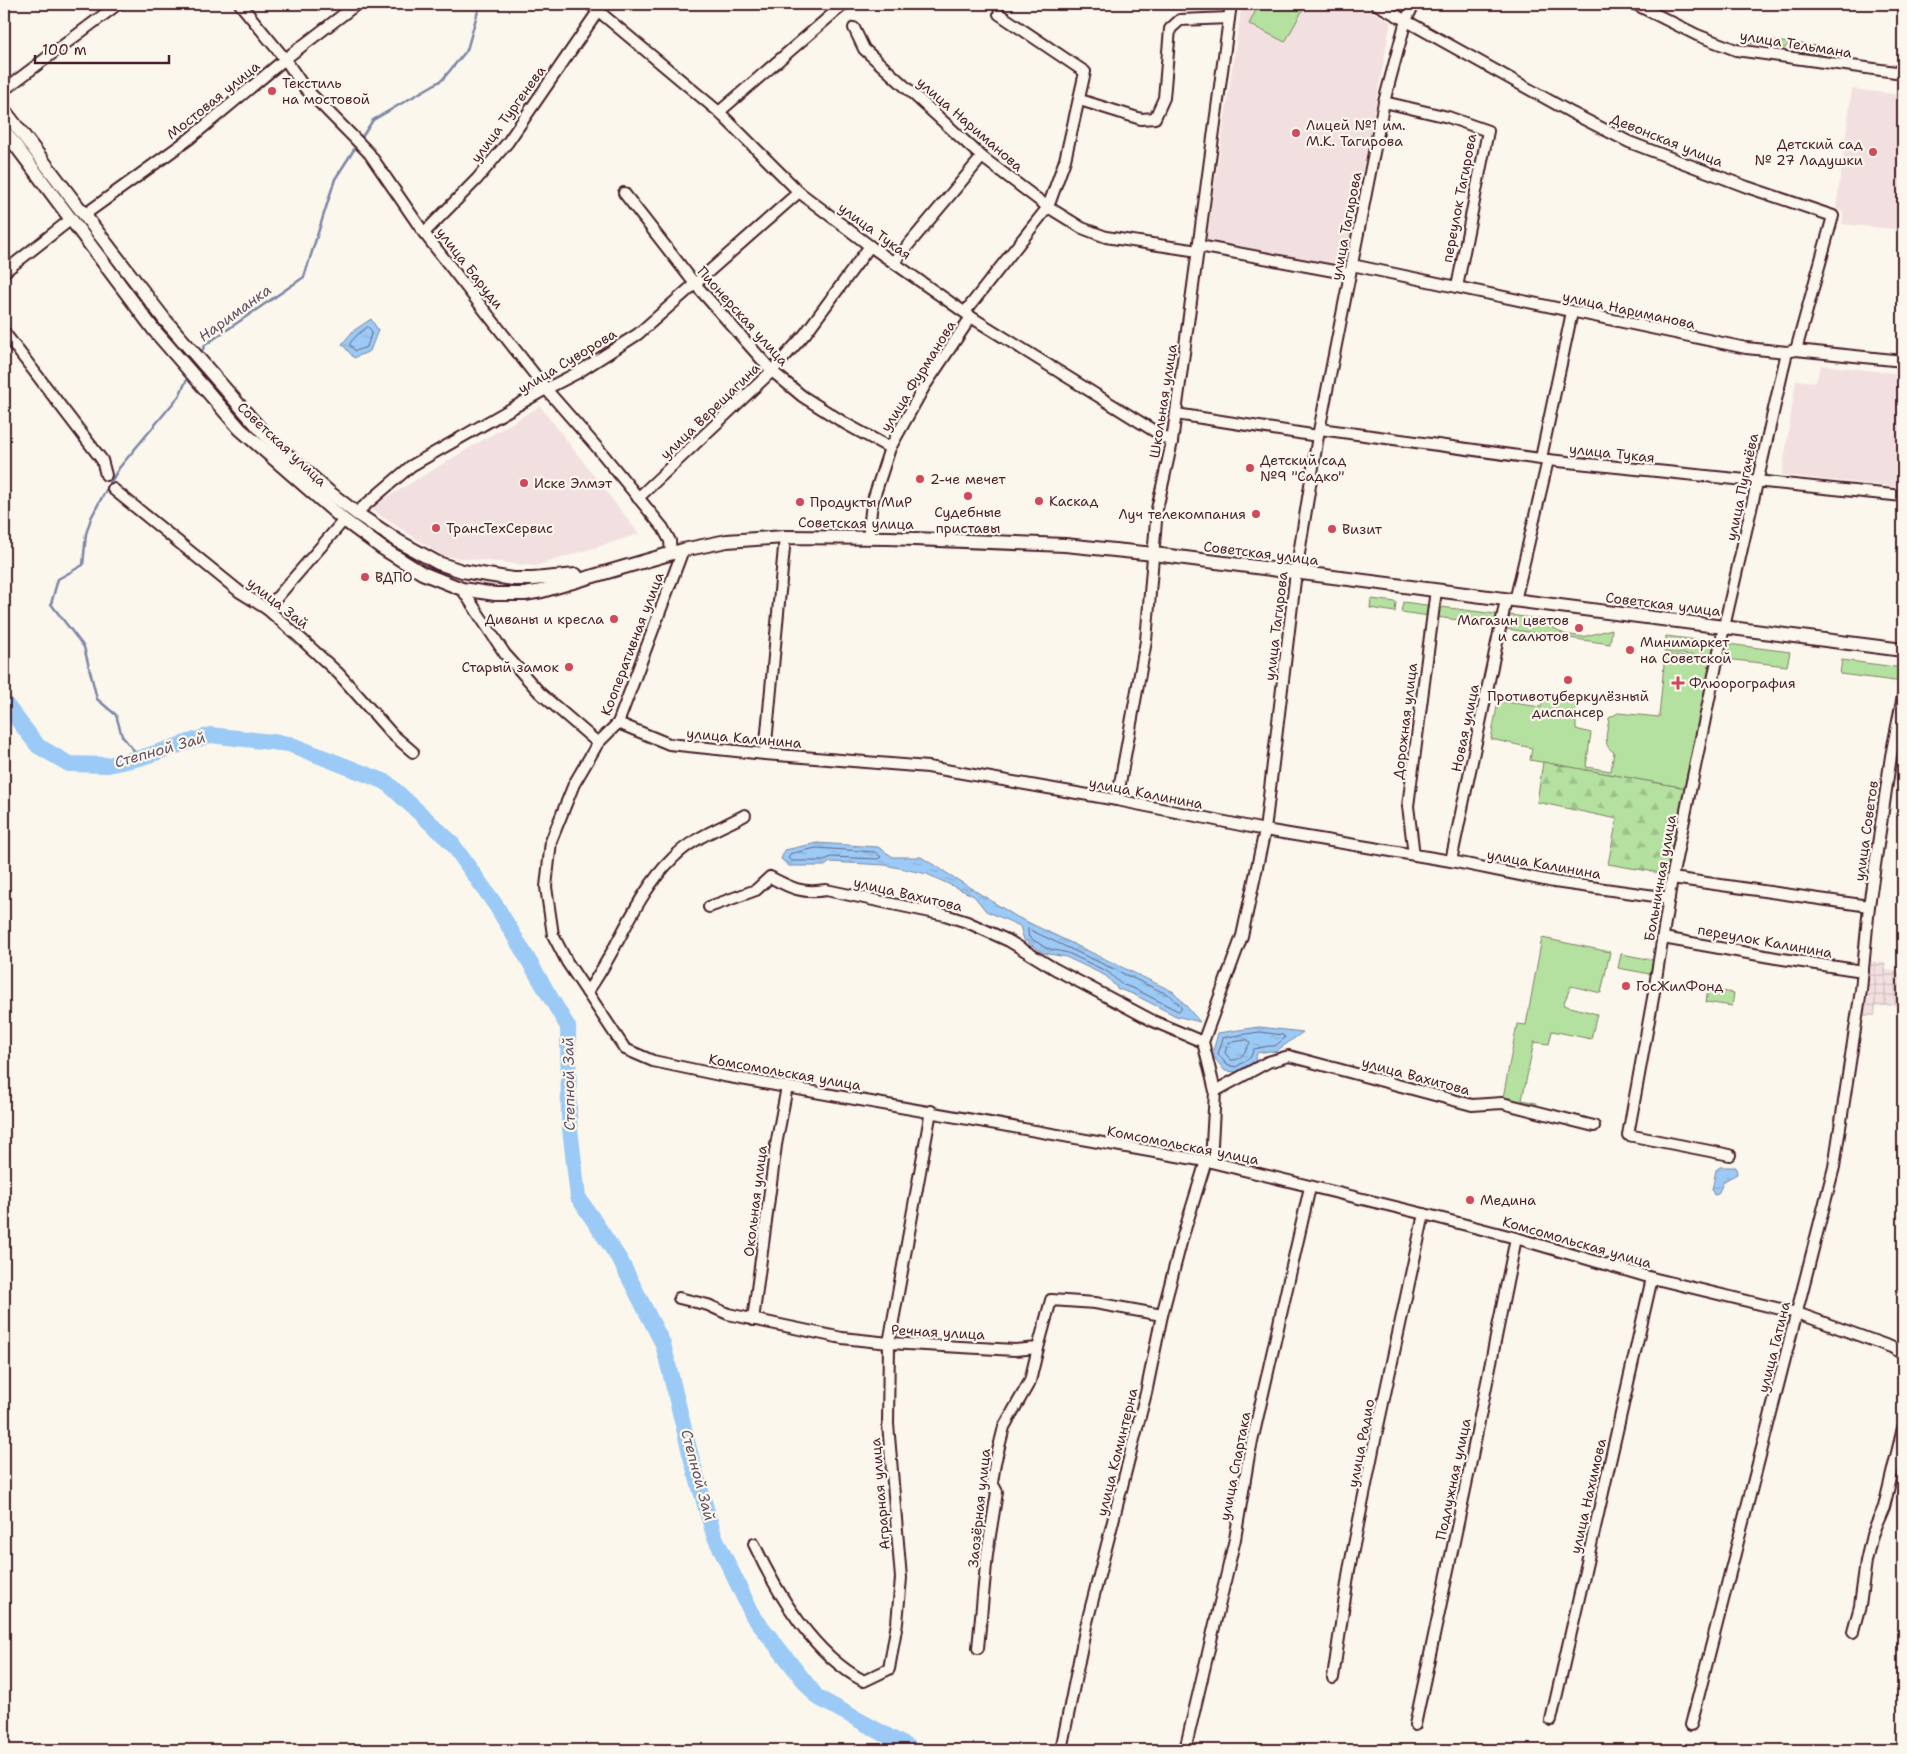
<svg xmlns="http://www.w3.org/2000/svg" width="1907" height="1754" font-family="'Shantell Sans',sans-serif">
<defs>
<pattern id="industrial-grid" width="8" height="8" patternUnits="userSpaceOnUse" patternTransform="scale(1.25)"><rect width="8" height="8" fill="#f2e0e0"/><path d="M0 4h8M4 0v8" fill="none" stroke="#d1c0c0"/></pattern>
<pattern id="forest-firs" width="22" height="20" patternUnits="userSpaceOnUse" patternTransform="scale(1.25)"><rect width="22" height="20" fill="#b4e1a0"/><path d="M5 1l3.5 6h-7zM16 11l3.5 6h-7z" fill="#9cc18a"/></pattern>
<pattern id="water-ripples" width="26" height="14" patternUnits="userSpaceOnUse" patternTransform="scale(1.25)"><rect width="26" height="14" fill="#9bcaf6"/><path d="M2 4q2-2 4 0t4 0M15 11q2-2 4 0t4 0" fill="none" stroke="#87add3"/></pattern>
</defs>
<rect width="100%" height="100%" fill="#fbf7ec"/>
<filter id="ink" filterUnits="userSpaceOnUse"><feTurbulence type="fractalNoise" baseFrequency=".02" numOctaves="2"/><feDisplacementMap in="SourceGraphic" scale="10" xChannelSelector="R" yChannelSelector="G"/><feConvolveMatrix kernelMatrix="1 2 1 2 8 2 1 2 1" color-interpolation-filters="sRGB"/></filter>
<g filter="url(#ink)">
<g fill="#f2e0e0">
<path d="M1242,4H1359L1391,22L1345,269L1206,243Z"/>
<path d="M1852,89L1903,95V230L1842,224L1843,212L1836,209Z"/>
<path d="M1821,365L1903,374V488L1782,475L1796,380L1816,382Z"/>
<path d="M540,406L639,534L535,566L443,556L369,508Z"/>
</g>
<path fill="url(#industrial-grid)" d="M1871,961L1885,963L1886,970L1903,972V1004L1876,1007L1875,1016H1864Z"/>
<g fill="#b4e1a0" stroke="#7f8066">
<path d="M1259,4H1306L1285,42L1249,24Z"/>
<path d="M1742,37L1790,43L1785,48L1748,43Z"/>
<path d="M1796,43L1837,49L1836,56L1807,52Z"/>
<path d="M1371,599L1396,602L1395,612L1370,608Z"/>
<path d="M1403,602L1503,615L1501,626L1401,612Z"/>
<path d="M1510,615L1538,619L1564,634L1583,637L1612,629L1610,644L1507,629Z"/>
<path d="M1666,636L1790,652L1787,666L1664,652Z"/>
<path d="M1665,654L1714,661L1686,788L1530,760L1532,748L1491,739L1498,701L1541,707L1543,699L1576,703V729L1591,733L1586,767L1611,771L1614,752C1601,746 1608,730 1609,718L1618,713L1659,717Z"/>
<path d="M1842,660L1903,668V682L1840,674Z"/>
<path d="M1542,938L1610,952L1601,993L1571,986L1563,1005L1597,1014L1591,1039L1552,1031L1549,1044L1534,1042L1522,1100L1536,1103V1107L1585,1117L1584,1123L1502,1103L1517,1024L1526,1025Z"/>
<path d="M1621,954L1653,960L1650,974L1618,968Z"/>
<path d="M1708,989L1734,993L1732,1006L1706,1002Z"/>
</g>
<path fill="url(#forest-firs)" stroke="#7f8066" d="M1543,762L1691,789L1672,875L1608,864L1617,819L1537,802Z"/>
<g fill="url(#water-ripples)" stroke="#7b86a5">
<path d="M371,319L378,330L370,351L354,358L342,344L353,331Z"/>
<path d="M817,843L878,847L893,857H921L1017,917L1174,992L1200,1022L1176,1016L1133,994L1118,989L1106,976L1066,957L1044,953L1024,940L1020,926L986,911L974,896L927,874L885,865L830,862L825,866H789L781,859L785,850Z"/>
<path d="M1259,1027L1303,1032L1275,1052L1270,1051L1257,1053L1255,1061L1237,1072L1225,1071L1212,1055L1218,1033Z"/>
<path d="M1720,1167H1736L1737,1174L1724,1181L1718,1194L1714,1195L1712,1190L1716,1170Z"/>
</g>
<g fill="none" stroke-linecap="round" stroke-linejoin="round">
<g stroke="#6a637c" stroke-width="1">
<path d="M368,327L372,331L367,347L355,351L350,345V343L357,335Z"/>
<path d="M817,848L875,852L881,857L878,859L831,857L823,861H792L788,858L790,854Z"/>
<path d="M1028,929L1171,996L1181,1007V1010L1178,1011L1135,989L1121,984L1108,972L1068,953L1046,948L1029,937Z"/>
<path d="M1260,1032L1283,1035L1285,1038L1275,1046H1269L1254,1049L1250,1058L1236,1067L1227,1065L1218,1054L1223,1038Z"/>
<path d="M1248,1040L1250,1043C1245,1051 1242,1061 1231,1060L1225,1053L1228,1043Z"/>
</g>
<g stroke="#7b86a5" stroke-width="2.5">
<path d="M360,140L373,120L442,80L467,50L480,4"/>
<path d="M200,355L205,345L304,277L335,179L357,145"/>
<path d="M140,758L122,736L116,715L97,699L84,647L51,604L58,579L83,565L86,534L91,518L101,499L119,468L179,396L188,377"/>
</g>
<path stroke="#9bcaf6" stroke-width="16" d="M4,702L38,746L69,764L108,765L140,758L210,735L289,744L386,782L451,842L497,907L568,1027L569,1120L578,1197L620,1260L663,1344L692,1461L714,1535L753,1616L817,1697L913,1750"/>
<g stroke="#4a1f2b" stroke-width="14">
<g id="minor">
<path d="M240,4L285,59L304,87L369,153L424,233L546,389L601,452L663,528L670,541L671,553"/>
<path d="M590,4L719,112L799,192L870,246L971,317L1172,442"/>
<path d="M1376,4L1572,113L1629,142L1747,187L1833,216L1796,350"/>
<path d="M1635,4L1697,35L1736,50L1903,73"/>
<path d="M854,28L864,49L982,157L1048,207L1082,228L1106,237L1198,251"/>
<path d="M4,90L118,4"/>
<path d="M1080,100L1141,119L1155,118L1164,98L1170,29L1180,20L1229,18"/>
<path d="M1384,102L1448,117L1488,131L1457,287"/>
<path d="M719,112L844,4"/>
<path d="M624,193L695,284L772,371L802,396L846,424L890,448"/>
<path d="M84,215L189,139L285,59L357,4"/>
<path d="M424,233L477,179L508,142L603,4"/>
<path d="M1199,246L1350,274"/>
<path d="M894,262L982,157"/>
<path d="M1352,265L1746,348L1787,352L1796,350L1903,361"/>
<path d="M4,272L70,220"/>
<path d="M965,312L1048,207L1065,160L1085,72L999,14"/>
<path d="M4,332L102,460L106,475"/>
<path d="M1176,414L1318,436"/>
<path d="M1320,429L1548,460L1903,496"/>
<path d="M1541,458L1572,312"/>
<path d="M113,489L240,592L267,609L299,637L339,674L392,734L413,752"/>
<path d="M638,498L772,371L805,334L870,246"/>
<path d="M356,513L411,466L546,389L577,373L638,334L799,192"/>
<path d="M868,538L872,503L890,448L924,387L971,317"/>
<path d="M683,550L618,723L598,743L574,784L551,841L546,887L553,935L567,962L625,1049L653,1061L724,1076L1211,1162L1424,1214L1516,1238L1652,1278L1797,1313L1891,1347L1903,1354"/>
<path d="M462,589L505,654L540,693L598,743"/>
<path d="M1515,601L1548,460"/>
<path d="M267,609L344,520"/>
<path d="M618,723L669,744L765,754L928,767L1117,800L1265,830L1451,861L1554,882L1669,898"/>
<path d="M765,754L785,537"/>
<path d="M1117,800L1146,641L1157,509L1172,442L1231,4"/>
<path d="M1414,855L1408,806L1436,590"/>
<path d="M1451,861L1506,600"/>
<path d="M1672,878L1869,906"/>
<path d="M709,907L756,890L770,877C791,888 802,894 826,890L945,915L967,922L1009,941L1055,969L1153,1021L1203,1042"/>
<path d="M1663,938L1776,958L1863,971"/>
<path d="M587,992C619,949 634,896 673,858C692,838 721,828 745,815"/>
<path d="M1215,1091L1268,1062L1289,1056L1472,1105L1502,1103L1594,1126"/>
<path d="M1730,1155L1628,1135L1653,998L1672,878L1724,627L1787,352"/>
<path d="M1211,1162L1215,1091L1203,1042L1242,936L1265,830L1296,572L1318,436L1384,102L1406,20L1414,4"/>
<path d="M679,1298L708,1305L728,1314L842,1338L889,1343L1015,1350L1038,1348L1051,1300L1095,1303L1162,1315"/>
<path d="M753,1320L776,1145L787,1087"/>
<path d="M754,1544C777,1594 814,1655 864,1681L889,1669L897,1623L901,1578L888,1424L889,1343L931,1111"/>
<path d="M1853,1632L1860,1606L1866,1561L1872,1535L1884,1507L1903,1428"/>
<path d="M978,1648L987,1554L997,1492L992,1483L995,1463L1004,1427L1030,1381L1038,1348"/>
<path d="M1333,1678L1349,1570L1375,1440L1424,1214"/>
<path d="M1551,1720L1652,1278"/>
<path d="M1415,1725L1469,1471L1516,1238"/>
<path d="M1691,1725L1834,1167L1861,990L1869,906L1891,756L1903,696"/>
<path d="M1061,1750L1086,1626L1146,1393L1162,1315L1182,1239L1206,1161"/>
<path d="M1185,1750L1235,1539L1249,1455L1310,1187"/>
</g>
</g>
<g stroke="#4a1f2b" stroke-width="16">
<g id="major">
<path d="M4,110L165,320L268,438L329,492L356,513L398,541L438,563L462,571L513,579H533L576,575"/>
<path d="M4,130L154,330L240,429L344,520L382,548L422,573L462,589L495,594H525L542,591L683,550L727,541L785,537L889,538L1065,545L1154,554L1903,650"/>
</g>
</g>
<use href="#minor" stroke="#fbf7ec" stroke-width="10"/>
<use href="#major" stroke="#fbf7ec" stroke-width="12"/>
</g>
</g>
<g fill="#d1495b" stroke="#fbf7ec" stroke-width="2">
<circle cx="272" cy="91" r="5"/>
<circle cx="1296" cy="133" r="5"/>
<circle cx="1873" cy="152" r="5"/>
<circle cx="1250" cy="468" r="5"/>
<circle cx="920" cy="479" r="5"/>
<circle cx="524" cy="483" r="5"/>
<circle cx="968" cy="496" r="5"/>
<circle cx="1039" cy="501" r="5"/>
<circle cx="800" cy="502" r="5"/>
<circle cx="1256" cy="514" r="5"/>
<circle cx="436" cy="528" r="5"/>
<circle cx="1332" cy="529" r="5"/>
<circle cx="365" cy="577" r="5"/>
<circle cx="614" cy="619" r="5"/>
<circle cx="1579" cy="628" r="5"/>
<circle cx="1630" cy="650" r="5"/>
<circle cx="569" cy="667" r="5"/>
<circle cx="1568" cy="680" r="5"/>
<path d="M1675.5 675.5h5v5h5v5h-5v5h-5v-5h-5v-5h5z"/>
<circle cx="1626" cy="986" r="5"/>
<circle cx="1470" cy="1200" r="5"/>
</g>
<g text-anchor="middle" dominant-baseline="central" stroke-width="4.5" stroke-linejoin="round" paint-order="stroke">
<g font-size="14" fill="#4a1f2b" stroke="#fbf7ec">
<text transform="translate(1796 44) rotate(9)">улица Тельмана</text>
<text transform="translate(213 100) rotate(-39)">Мостовая улица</text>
<text transform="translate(508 114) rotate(-54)">улица Тургенева</text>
<text transform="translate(970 124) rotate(41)">улица Нариманова</text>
<text transform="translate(1667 140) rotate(22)">Девонская улица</text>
<text transform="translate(1459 198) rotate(-79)">переулок Тагирова</text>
<text transform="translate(1346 226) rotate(-79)">улица Тагирова</text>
<text transform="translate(875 231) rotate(36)">улица Тукая</text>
<text transform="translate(470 268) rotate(52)">улица Баруди</text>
<text transform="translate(1629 310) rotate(12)">улица Нариманова</text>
<text transform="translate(743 316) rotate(48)">Пионерская улица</text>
<text transform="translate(567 361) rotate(-31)">улица Суворова</text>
<text transform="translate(918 376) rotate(-58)">улица Фурманова</text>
<text transform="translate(1163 401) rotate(-81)">Школьная улица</text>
<text transform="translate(710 411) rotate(-44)">улица Верещагина</text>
<text transform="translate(282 444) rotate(43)">Советская улица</text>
<text transform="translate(1612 453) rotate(6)">улица Тукая</text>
<text transform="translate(1742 487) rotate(-78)">улица Пугачёва</text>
<text transform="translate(856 523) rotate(1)">Советская улица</text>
<text transform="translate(1261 553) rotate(7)">Советская улица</text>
<text transform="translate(278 603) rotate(38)">улица Зай</text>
<text transform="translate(1663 604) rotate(7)">Советская улица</text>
<text transform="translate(1276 626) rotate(-83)">улица Тагирова</text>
<text transform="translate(632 644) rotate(-69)">Кооперативная улица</text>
<text transform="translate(1405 721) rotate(-83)">Дорожная улица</text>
<text transform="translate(1465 728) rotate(-78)">Новая улица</text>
<text transform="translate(744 738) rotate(5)">улица Калинина</text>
<text transform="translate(1146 793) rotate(11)">улица Калинина</text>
<text transform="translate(1866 831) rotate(-82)">улица Советов</text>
<text transform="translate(1544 864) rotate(10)">улица Калинина</text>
<text transform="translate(1660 878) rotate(-80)">Больничная улица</text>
<text transform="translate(908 894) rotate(13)">улица Вахитова</text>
<text transform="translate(1765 941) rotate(10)">переулок Калинина</text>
<text transform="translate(785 1072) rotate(10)">Комсомольская улица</text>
<text transform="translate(1416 1076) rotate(15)">улица Вахитова</text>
<text transform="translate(1183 1145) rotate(11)">Комсомольская улица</text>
<text transform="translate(755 1201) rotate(-83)">Окольная улица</text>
<text transform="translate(1577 1242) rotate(16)">Комсомольская улица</text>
<text transform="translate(938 1332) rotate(3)">Речная улица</text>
<text transform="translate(1774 1347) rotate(-76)">улица Гатина</text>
<text transform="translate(1361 1443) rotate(-79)">улица Радио</text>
<text transform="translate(1117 1452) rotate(-76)">улица Коминтерна</text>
<text transform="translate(1235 1466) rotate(-79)">улица Спартака</text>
<text transform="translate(1453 1479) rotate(-78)">Подлужная улица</text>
<text transform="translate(880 1494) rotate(-95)">Аграрная улица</text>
<text transform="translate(1588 1496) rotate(-77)">улица Нахимова</text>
<text transform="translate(979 1508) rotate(-84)">Заозёрная улица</text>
</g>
<g font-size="14" fill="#4a1f2b" stroke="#fbf7ec" text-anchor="start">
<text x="282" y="83">Текстиль<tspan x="282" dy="16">на мостовой</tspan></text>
<text x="1306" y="125">Лицей №1 им.<tspan x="1306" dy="16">М.К. Тагирова</tspan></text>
<text x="1863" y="144" text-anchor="end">Детский сад<tspan x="1863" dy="16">№ 27 Ладушки</tspan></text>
<text x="1260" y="460">Детский сад<tspan x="1260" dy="16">№9 "Садко"</tspan></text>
<text x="930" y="479">2-че мечет</text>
<text x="534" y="483">Иске Элмэт</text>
<text x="1049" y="501">Каскад</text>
<text x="810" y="502">Продукты МиР</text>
<text x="968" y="512" text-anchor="middle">Судебные<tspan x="968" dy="16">приставы</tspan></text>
<text x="1246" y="514" text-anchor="end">Луч телекомпания</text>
<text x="446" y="528">ТрансТехСервис</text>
<text x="1342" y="529">Визит</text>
<text x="375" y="577">ВДПО</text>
<text x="604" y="619" text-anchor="end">Диваны и кресла</text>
<text x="1569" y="620" text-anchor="end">Магазин цветов<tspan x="1569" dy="16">и салютов</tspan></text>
<text x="1640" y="642">Минимаркет<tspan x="1640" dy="16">на Советской</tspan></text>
<text x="559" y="667" text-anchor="end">Старый замок</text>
<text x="1689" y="683">Флюорография</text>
<text x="1568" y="696" text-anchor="middle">Противотуберкулёзный<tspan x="1568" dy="16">диспансер</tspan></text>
<text x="1636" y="986">ГосЖилФонд</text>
<text x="1480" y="1200">Медина</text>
</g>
<g font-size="15" font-style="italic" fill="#625268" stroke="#fbf7ec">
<text transform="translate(235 313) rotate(-36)">Нариманка</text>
<text transform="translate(160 750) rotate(-16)">Степной Зай</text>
<text transform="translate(569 1084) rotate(-91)">Степной Зай</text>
<text transform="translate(698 1475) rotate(75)">Степной Зай</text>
</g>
</g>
<rect width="1907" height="1754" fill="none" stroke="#fbf7ec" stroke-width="20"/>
<rect x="10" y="10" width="1887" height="1734" fill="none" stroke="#4a1f2b" stroke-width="2" filter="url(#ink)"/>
<path d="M35 55v8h134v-8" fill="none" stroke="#4a1f2b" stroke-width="2.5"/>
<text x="42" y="55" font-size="15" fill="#4a1f2b" stroke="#fbf7ec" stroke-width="4" paint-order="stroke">100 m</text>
</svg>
